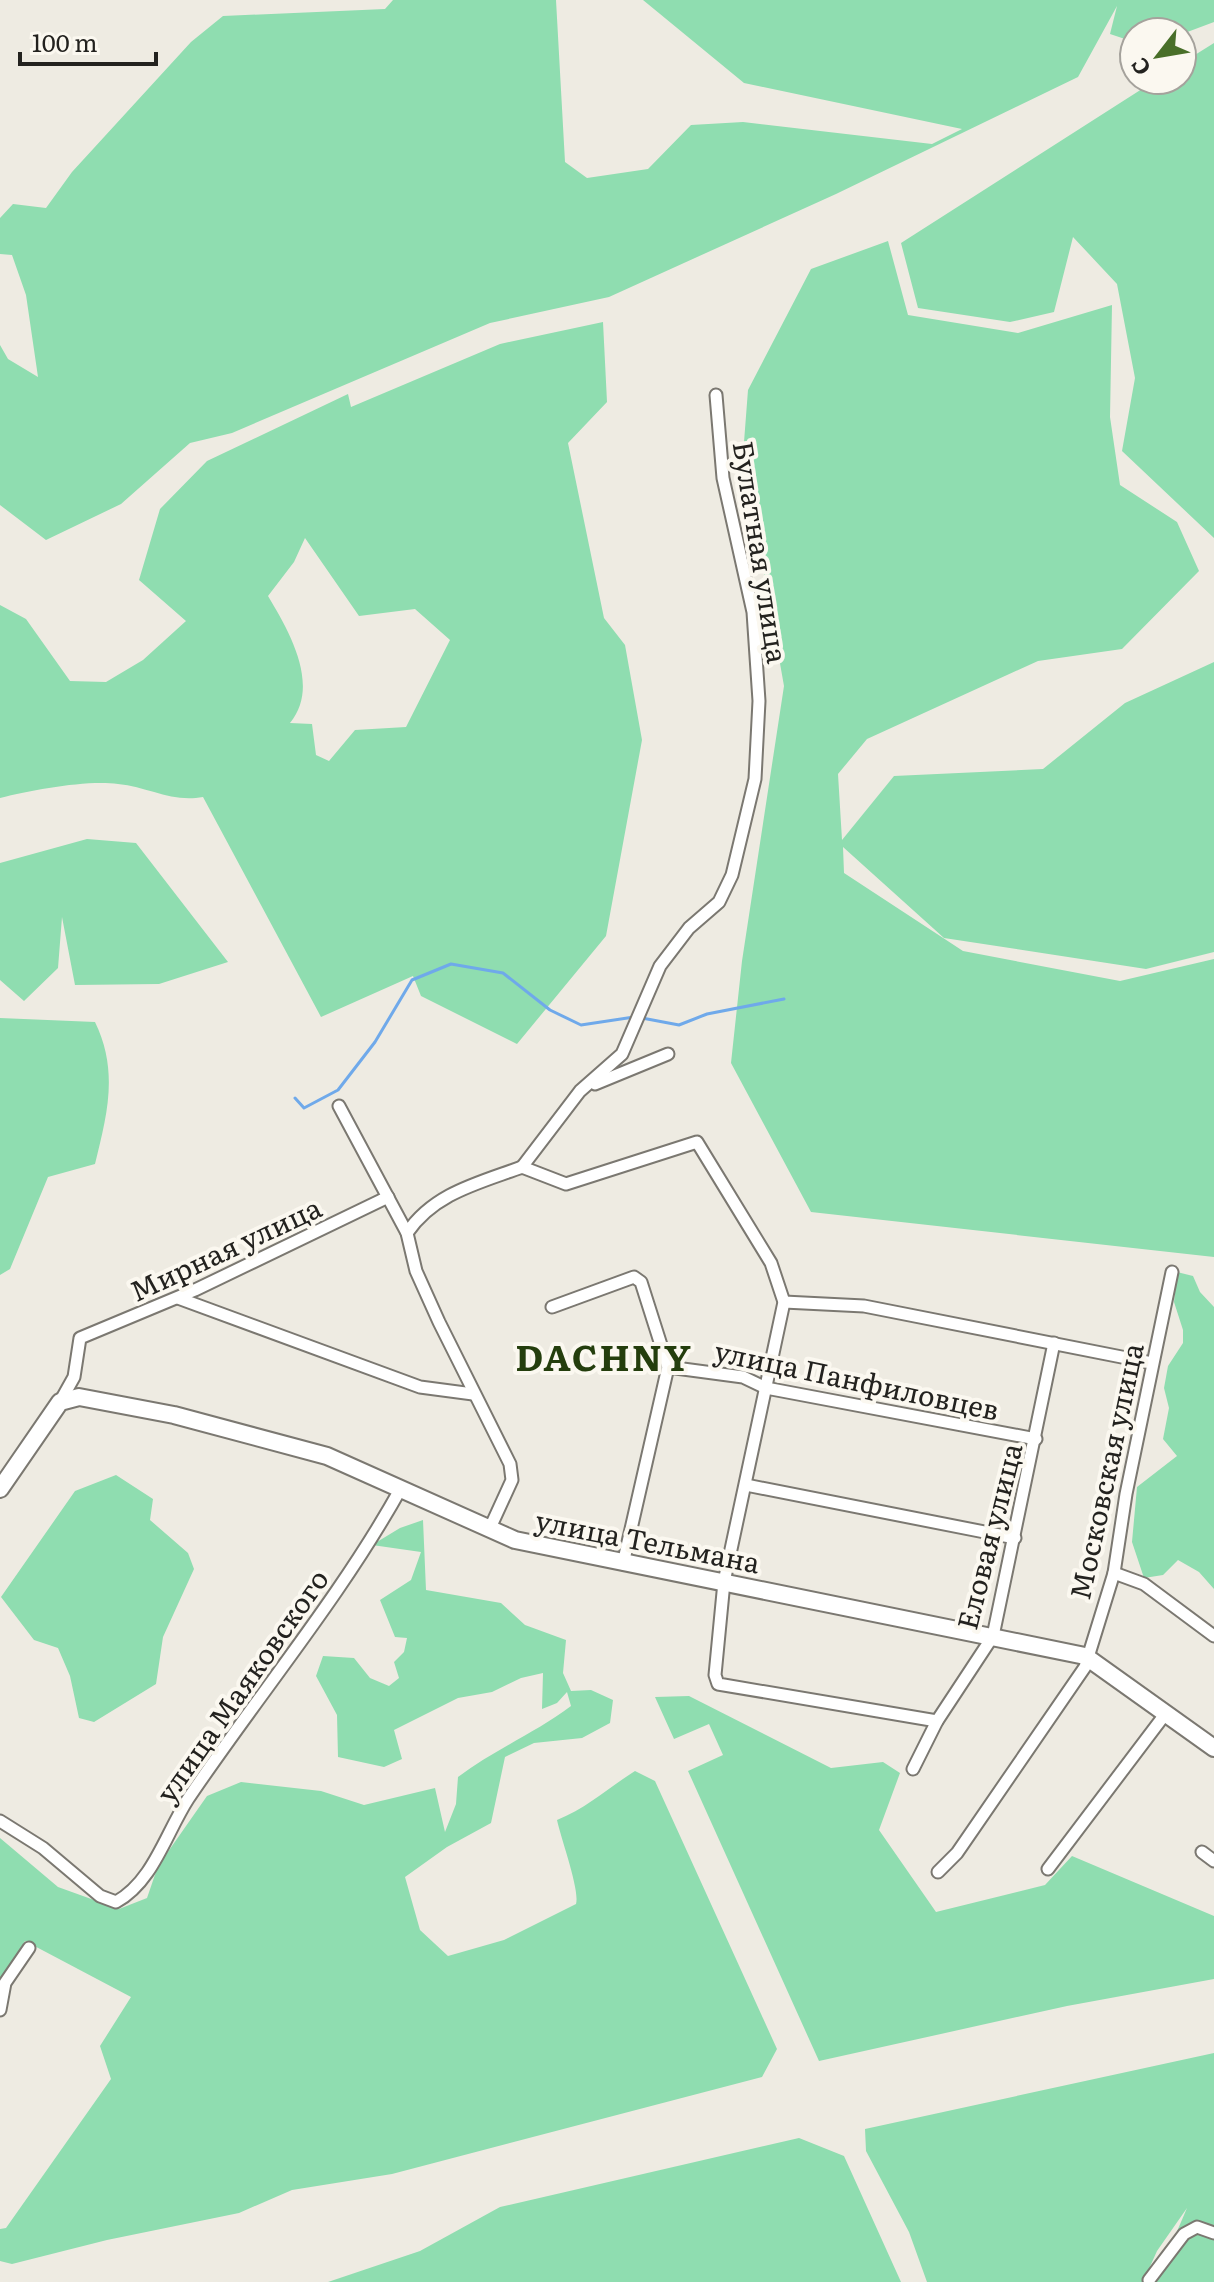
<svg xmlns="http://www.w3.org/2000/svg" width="1214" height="2282" font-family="Literata,serif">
<rect width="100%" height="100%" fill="#eeebe2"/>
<g fill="#8fddb0" fill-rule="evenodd">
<path d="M393,0H556L565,162L587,178L648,169L691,125L743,122L932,144L962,129L744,83L643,0H1214V22L1182,34L1134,32V42L1110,34L1117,6L1078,77L836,194L609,297L490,323L232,433L190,443L121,504L46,540L0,505V345L8,359L38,377L26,295L12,255L0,254V218L13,204L46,208L72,172L191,42L223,16L385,9Z"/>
<path d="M1214,43V538L1122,451L1135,378L1117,284L1073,237L1054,312L1010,322L918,308L901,243L1156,80H1182V63Z"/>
<path d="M888,241L908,315L1018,333L1112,305L1110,417L1120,485L1177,522L1199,571L1122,649L1038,661L867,739L838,774L842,840L894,776L1043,769L1125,703L1214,662V952L1146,969L944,938L843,847L844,873L963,951L1120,981L1214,959V1257L811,1212L731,1063L742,961L784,686L743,455L748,390L811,269Z"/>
<path d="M603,322L607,402L568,443L604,618L625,645L642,740L606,936L517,1044L421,996L413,976L321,1017L203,797C172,803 149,787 118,784C85,780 33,790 0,798V605L26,619L70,681L106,682L143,660L186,621L139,580L160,509L207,461L348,394L351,407L500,344ZM305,538L359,616L415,609L450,640L406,727L355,730L329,761L316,755L312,724L290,723C321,686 289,631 268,596L294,562Z"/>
<path d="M87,839L136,843L228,962L159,984L75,985L62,917L58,968L24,1001L0,980V863Z"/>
<path d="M0,1018L95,1022C119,1071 107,1115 95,1164L48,1177L10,1269L0,1275Z"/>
<path d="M1177,1272L1193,1276L1200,1292L1214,1307V1589L1199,1572L1178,1560L1163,1575L1144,1578L1132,1542L1137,1487L1177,1456L1163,1439L1169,1408L1164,1388L1168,1366L1183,1343V1330L1174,1302Z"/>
<path d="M116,1475L153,1499L150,1520L188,1553L194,1569L163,1637L156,1684L94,1722L79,1718L70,1676L58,1648L34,1640L1,1597L75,1491Z"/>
<path d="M423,1520L426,1590L501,1603L525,1625L566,1640L563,1673L571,1691L591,1690L613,1700L610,1723L582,1738L534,1743L505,1757L491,1823L447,1847L405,1877L420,1930L448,1956L504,1940L576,1904C580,1890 561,1839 557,1820C587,1808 608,1788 635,1771L655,1781L777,2049L762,2077L392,2174L292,2190L239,2213L107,2240L12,2264L0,2261V2229L6,2228L111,2079L100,2046L131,1997L25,1941L0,1980V1838L58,1887L119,1909L147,1898L158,1866L207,1796L241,1782L321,1791L364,1805L435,1788L445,1832L456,1804L458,1777C494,1750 535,1733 571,1706L567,1692L557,1703L542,1709L543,1673L521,1678L492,1692L458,1698L394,1730L402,1759L384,1767L338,1757L337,1715L316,1676L323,1656L354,1658L370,1678L389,1686L399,1678L394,1662L404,1652L407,1638L395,1637L380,1600L411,1580L421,1552L372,1545L400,1528Z"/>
<path d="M689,1696L831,1768L883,1762L900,1773L879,1830L936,1912L1045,1885L1072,1856L1214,1916V1979L1067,2006L819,2061L688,1771L723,1755L709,1724L674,1739L655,1697Z"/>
<path d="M1214,2053V2282H1145L1175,2236L1187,2208L1157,2251L1143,2282H927L909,2232L866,2151L865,2129Z"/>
<path d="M799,2138L844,2156L901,2282H328L420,2251L500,2207Z"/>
</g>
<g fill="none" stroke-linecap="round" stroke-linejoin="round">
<g stroke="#6fa9ea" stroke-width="3">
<path d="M642,1018L679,1025L707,1014L784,999"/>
<path d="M295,1098L304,1108L338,1090L375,1042L412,980L451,964L503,973L550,1010L581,1025L634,1017"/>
</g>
<g stroke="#7b7871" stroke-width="15">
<g id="street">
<path d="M595,1084L668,1054"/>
<path d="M339,1106L407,1233L416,1271L439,1322L510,1464L512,1480L490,1528"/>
<path d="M522,1167L580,1091L622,1054L660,966L689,928L719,902L732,875L755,779L759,701L753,612L723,478L716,395"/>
<path d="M407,1233C434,1193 479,1183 522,1167L566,1184L697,1142L771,1263L784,1302L724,1582L715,1675L718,1684L937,1721"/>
<path d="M178,1298L420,1387L473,1394"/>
<path d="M784,1302L864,1306L1152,1363"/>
<path d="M552,1307L634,1277L641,1282L668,1367L623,1564"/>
<path d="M668,1367L743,1377L766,1388L1036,1439"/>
<path d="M60,1402L74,1377L80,1338L195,1290L388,1197"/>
<path d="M746,1485L1015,1538"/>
<path d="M1114,1573L1144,1584L1214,1636"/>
<path d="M913,1769L937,1721L993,1636L1054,1343"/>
<path d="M0,1821L43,1848L100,1896L116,1902C153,1882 166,1833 188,1799C258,1695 340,1598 401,1488"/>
<path d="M1202,1852L1214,1861"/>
<path d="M1048,1869L1166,1713"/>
<path d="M938,1872L957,1853L1085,1667L1114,1573L1126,1494L1172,1272"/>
<path d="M0,2010L5,1983L29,1948"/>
<path d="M1149,2280L1184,2234L1197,2227L1214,2233"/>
</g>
</g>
<g stroke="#7b7871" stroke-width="20">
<path id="secondary" d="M0,1489L60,1402L79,1397L174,1415L327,1456L515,1540L1085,1656L1214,1748"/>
</g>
<use href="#street" stroke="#fff" stroke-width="11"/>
<use href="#secondary" stroke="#fff" stroke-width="16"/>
</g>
<g text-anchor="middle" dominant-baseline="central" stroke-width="8" stroke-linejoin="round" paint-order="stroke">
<g font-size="28" fill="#23221f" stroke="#fbf8f0">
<text transform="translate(762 552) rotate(81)">Булатная улица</text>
<text transform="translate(225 1248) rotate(-25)">Мирная улица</text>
<text transform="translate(857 1379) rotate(12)">улица Панфиловцев</text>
<text transform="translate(1105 1471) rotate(-78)">Московская улица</text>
<text transform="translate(988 1536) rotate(-76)">Еловая улица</text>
<text transform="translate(648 1540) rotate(11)">улица Тельмана</text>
<text transform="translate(241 1685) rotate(-55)">улица Маяковского</text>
</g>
<g font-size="36" font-weight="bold" letter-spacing="2" fill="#243e0d" stroke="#fbf8f0">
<text x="604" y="1355">DACHNY</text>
</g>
</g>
<g transform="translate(1158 56) rotate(239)"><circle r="38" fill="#fbf8f0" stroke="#a5a29c" stroke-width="2"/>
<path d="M0-6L14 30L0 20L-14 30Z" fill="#496f29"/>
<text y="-12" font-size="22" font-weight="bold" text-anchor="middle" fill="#23221f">С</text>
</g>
<path d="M20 52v12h136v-12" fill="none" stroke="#23221f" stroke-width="4"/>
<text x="32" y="52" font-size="24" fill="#23221f" stroke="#fbf8f0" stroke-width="6" paint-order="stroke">100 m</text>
</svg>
